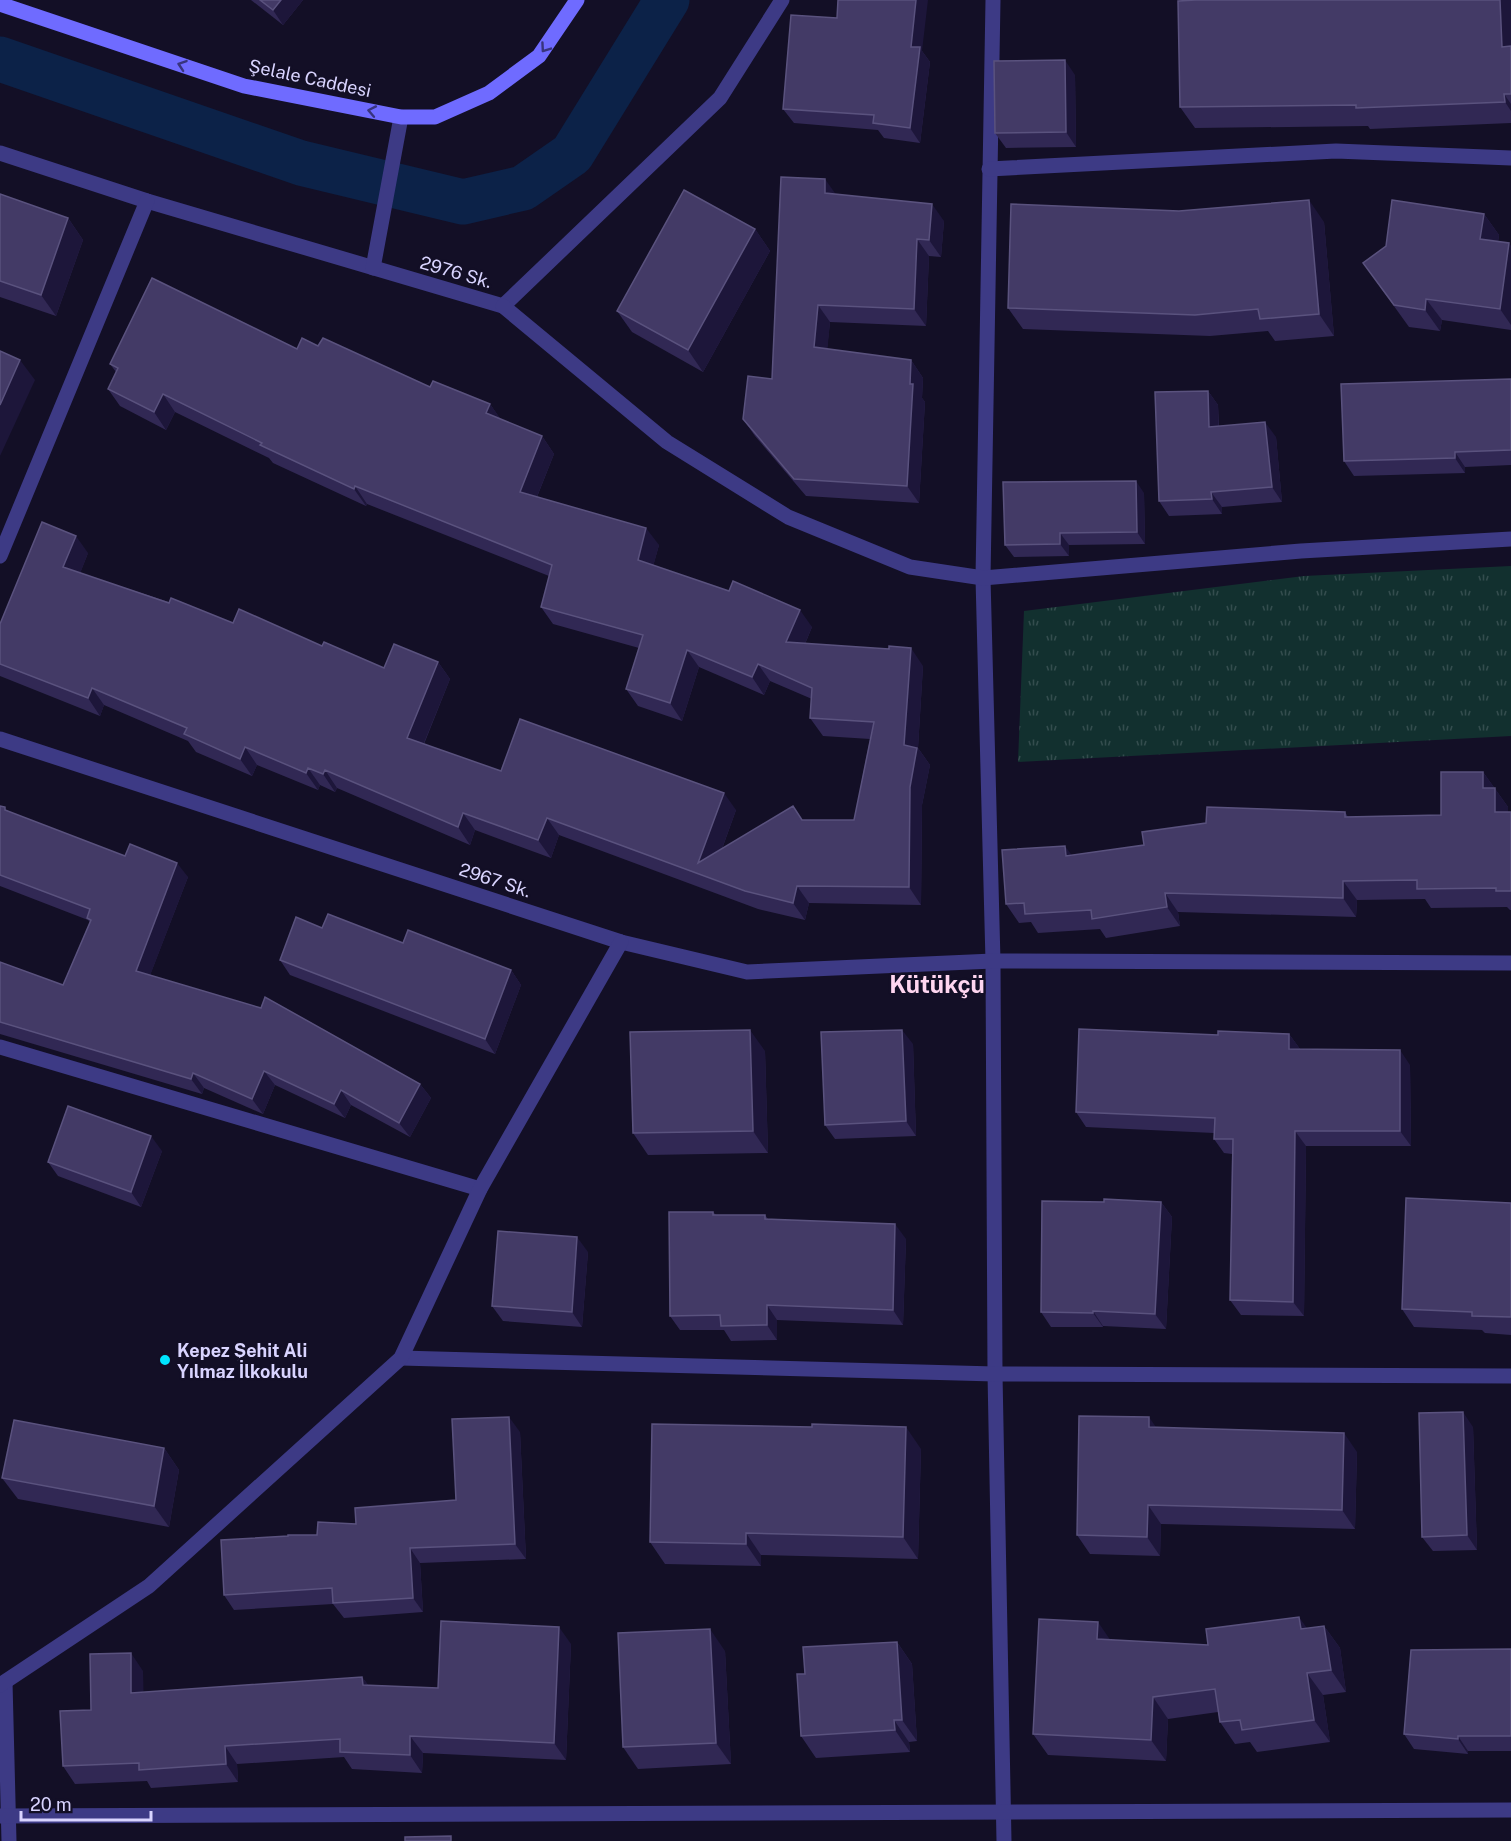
<svg xmlns="http://www.w3.org/2000/svg" width="1511" height="1841" font-family="'Public Sans',sans-serif">
<defs>
<pattern id="park-tufts" width="24" height="20" patternUnits="userSpaceOnUse" patternTransform="scale(1.5)"><rect width="24" height="20" fill="#12302f"/><path d="M3 7l-1-3M5 7V3M7 7l1-3M15 17l-1-3M17 17v-4M19 17l1-3" fill="none" stroke="#344d4e"/></pattern>
</defs>
<rect width="100%" height="100%" fill="#130f26"/>
<path fill="url(#park-tufts)" d="M1511,566V736L1018,762L1024,611L1304,576Z"/>
<g fill="none" stroke-linecap="round" stroke-linejoin="round">
<path stroke="#0c2248" stroke-width="45" d="M0,59L301,163L463,202L523,188L572,154L667,0"/>
<g stroke="#3d3a85" stroke-width="15">
<path d="M993,0L983,578L993,961L995,1374L1004,1841"/>
<path d="M0,153L147,201L503,306L720,98L782,0"/>
<path d="M989,169L1336,151L1511,158"/>
<path d="M373,268L401,117"/>
<path d="M503,306L667,442L788,517L910,567L983,578L1301,551L1511,539"/>
<path d="M0,556L147,201"/>
<path d="M0,739L621,942L747,972L993,961L1511,963"/>
<path d="M0,1047L480,1189"/>
<path d="M401,1358L995,1374L1511,1376"/>
<path d="M5,1682L9,1841"/>
<path d="M0,1685L149,1586L401,1358L480,1189L621,942"/>
<path d="M0,1816L1511,1810"/>
</g>
<path stroke="#6f6bff" stroke-width="15" d="M0,4L244,86L401,117H435L489,93L539,56L577,0"/>
</g>
<g fill="#312854">
<path d="M251,0H303L283,25Z"/>
<path d="M1511,0V123L1370,129L1368,126L1195,128L1180,107Z"/>
<path d="M922,51L930,62L920,143L884,138L878,130L794,123L783,109Z"/>
<path d="M1075,75L1076,147L1006,148L995,133Z"/>
<path d="M0,194L68,218L83,240L56,316L0,297Z"/>
<path d="M836,195L944,221L941,257L929,256L926,326L830,322L827,349L911,360L923,378L922,398L925,402L919,503L806,496L755,436L743,419L772,379Z"/>
<path d="M1484,214L1499,235L1498,242L1511,246V330L1442,320L1440,331L1409,327L1363,263Z"/>
<path d="M1324,222L1334,336L1275,341L1268,331L1210,336L1023,329L1008,308Z"/>
<path d="M755,229L770,251L703,372L632,332L617,311Z"/>
<path d="M318,346L430,387L490,404L501,420L542,436L554,454L537,497L659,545L653,566L812,627L805,644L923,666L918,748L930,765L922,805L921,905L809,903L805,920L758,909L559,835L551,858L475,830L470,845L337,788L335,792L320,785L318,790L257,765L252,776L196,752L188,741L104,705L100,716L0,676V624L88,553L80,573L233,623L322,646L384,668L438,662L450,679L424,744L501,771L736,810L722,849L803,820H854L870,739L823,736L810,718L812,699L770,681L764,695L699,667L682,721L638,706L626,689L639,648L553,624L541,607L549,576L367,504L366,506L273,463L269,458L175,412L166,430L120,406L108,389L116,372L110,364L297,349Z"/>
<path d="M1511,379V465L1465,467V473L1354,476L1344,461Z"/>
<path d="M1208,391L1218,405L1219,426L1276,437L1282,502L1222,507V514L1169,516L1159,501Z"/>
<path d="M1144,493L1145,544L1069,545V556L1014,557L1005,545Z"/>
<path d="M1483,772L1508,807V812H1511V910H1510L1507,907L1431,908L1425,899L1357,900L1356,917L1178,912L1180,926L1106,938L1100,929L1038,933L1031,922L1019,923L1006,904L1072,855L1144,845L1345,812L1348,817L1441,815Z"/>
<path d="M0,806L8,811L125,856L188,877L150,975L420,1084L431,1098L410,1137L351,1105L345,1118L275,1085L263,1114L204,1088L202,1094L0,1034V962L63,985L90,922L88,920L0,886Z"/>
<path d="M322,928L403,943L511,970L521,985L495,1054L290,975L280,960Z"/>
<path d="M1289,1034L1300,1049L1410,1065L1411,1146H1306L1304,1316L1241,1315L1230,1300L1232,1154L1224,1153L1214,1139V1133L1086,1127L1076,1112L1218,1035Z"/>
<path d="M913,1044L916,1136L835,1139L825,1125Z"/>
<path d="M765,1051L768,1153L648,1155L633,1133Z"/>
<path d="M162,1151L141,1207L58,1176L48,1162Z"/>
<path d="M1104,1202H1161L1172,1217L1166,1329L1103,1326V1327H1051L1041,1312Z"/>
<path d="M1511,1203V1335L1485,1333L1482,1330L1414,1327L1402,1309Z"/>
<path d="M713,1212L716,1215H765L768,1219L906,1239L903,1325L777,1320V1340L731,1341L724,1330H680L670,1316Z"/>
<path d="M588,1252L582,1327L503,1321L492,1306Z"/>
<path d="M1473,1427L1477,1550L1433,1551L1422,1537Z"/>
<path d="M1156,1428L1357,1452L1355,1529L1161,1524L1160,1556L1090,1554L1077,1535Z"/>
<path d="M520,1432L526,1559L420,1563L423,1612L344,1618L333,1604L234,1610L224,1595L288,1536L317,1535L356,1524L456,1500Z"/>
<path d="M164,1448L179,1470L169,1527L18,1499L2,1478Z"/>
<path d="M921,1449L918,1559L761,1555V1566L665,1564L650,1542Z"/>
<path d="M1324,1626L1340,1648L1346,1692L1323,1695L1330,1742L1257,1752L1250,1742L1235,1744L1220,1722L1218,1712L1168,1719L1166,1761L1048,1755L1033,1734L1110,1640L1208,1645Z"/>
<path d="M897,1642L912,1664L917,1741L909,1742L910,1752L816,1758L801,1736L805,1674Z"/>
<path d="M571,1644L566,1760L423,1753L422,1773L352,1769L344,1757L237,1764L238,1782L151,1788L147,1781L75,1784L63,1766L91,1710L143,1671V1692L362,1677L368,1685L438,1688Z"/>
<path d="M1511,1649V1751H1468V1754L1414,1749L1404,1734Z"/>
<path d="M725,1651L731,1764L638,1769L623,1747Z"/>
</g>
<g fill="#1d163a">
<path d="M281,0H303L283,25L273,10Z"/>
<path d="M916,0H928L922,51L930,62L920,143L910,128L911,47Z"/>
<path d="M1500,0H1511V59L1502,47Z"/>
<path d="M1065,60L1075,75L1076,147L1066,132Z"/>
<path d="M1504,94L1511,104V111L1505,102Z"/>
<path d="M825,179L837,196L825,193Z"/>
<path d="M1309,200L1324,222L1334,336L1319,314Z"/>
<path d="M932,204L944,221L941,257L929,240Z"/>
<path d="M1484,214L1499,235L1495,261L1480,239Z"/>
<path d="M68,218L83,240L56,316L41,295Z"/>
<path d="M755,229L770,251L703,372L688,350Z"/>
<path d="M917,239L929,256L926,326L914,309Z"/>
<path d="M1509,243L1511,246V325L1500,309Z"/>
<path d="M1426,299L1442,320L1440,331L1425,310Z"/>
<path d="M818,305L830,322L826,364L814,347Z"/>
<path d="M20,360L35,380L0,456V405Z"/>
<path d="M911,360L923,378L922,398L925,402L919,503L907,486Z"/>
<path d="M1208,391L1218,405L1219,442L1209,427Z"/>
<path d="M163,394L175,412L166,430L154,412Z"/>
<path d="M490,404L502,421L486,413Z"/>
<path d="M1265,422L1276,437L1282,502L1272,487Z"/>
<path d="M542,436L554,454L532,509L520,492Z"/>
<path d="M1455,452L1465,467V473L1455,458Z"/>
<path d="M1136,481L1144,493L1145,544L1137,532Z"/>
<path d="M355,486L367,504L366,506L354,489Z"/>
<path d="M1211,492L1222,507V514L1212,499Z"/>
<path d="M646,528L659,545L650,578L638,560Z"/>
<path d="M1060,533L1069,545V556L1060,544Z"/>
<path d="M76,536L88,553L76,584L63,567Z"/>
<path d="M800,610L812,627L798,660L786,642Z"/>
<path d="M911,648L923,666L918,748L930,765L922,805L921,905L909,887L904,745Z"/>
<path d="M687,650L699,667L682,721L670,703Z"/>
<path d="M438,662L450,679L419,755L407,738Z"/>
<path d="M758,664L770,681L764,695L752,677Z"/>
<path d="M92,688L104,705L100,716L88,698Z"/>
<path d="M245,747L257,765L252,776L240,759Z"/>
<path d="M308,768L320,785L318,790L306,773Z"/>
<path d="M325,770L337,788L335,792L323,774Z"/>
<path d="M1483,772L1508,807V831L1495,812L1483,788Z"/>
<path d="M724,793L736,810L711,879L698,863Z"/>
<path d="M463,813L475,830L470,845L458,827Z"/>
<path d="M547,818L559,835L551,858L538,840Z"/>
<path d="M1065,846L1079,865L1066,856Z"/>
<path d="M177,863L188,877L146,986L136,971Z"/>
<path d="M1343,881L1357,900L1356,917L1343,898Z"/>
<path d="M797,886L809,903L805,920L793,903Z"/>
<path d="M1165,893L1178,912L1180,926L1167,907Z"/>
<path d="M511,970L521,985L495,1054L485,1039Z"/>
<path d="M750,1030L765,1051L768,1153L753,1131Z"/>
<path d="M902,1030L913,1044L916,1136L906,1121Z"/>
<path d="M1289,1034L1300,1049H1289Z"/>
<path d="M1400,1050L1410,1065L1411,1146L1400,1131Z"/>
<path d="M264,1071L275,1085L263,1114L252,1099Z"/>
<path d="M193,1073L204,1088L202,1094L191,1079Z"/>
<path d="M420,1084L431,1098L410,1137L399,1123Z"/>
<path d="M341,1090L351,1105L345,1118L334,1104Z"/>
<path d="M1295,1131L1306,1146L1304,1316L1293,1302Z"/>
<path d="M151,1136L162,1151L141,1207L131,1192Z"/>
<path d="M1161,1202L1172,1217L1166,1329L1155,1314Z"/>
<path d="M895,1224L906,1239L903,1325L893,1310Z"/>
<path d="M577,1237L588,1252L582,1327L572,1312Z"/>
<path d="M767,1305L777,1320V1340L767,1325Z"/>
<path d="M1093,1311L1103,1326V1327L1093,1313Z"/>
<path d="M1463,1412L1473,1427L1477,1550L1467,1535Z"/>
<path d="M509,1417L520,1432L526,1559L515,1544Z"/>
<path d="M1149,1417L1162,1436L1149,1427Z"/>
<path d="M906,1427L921,1449L918,1559L903,1537Z"/>
<path d="M1344,1433L1357,1452L1355,1529L1342,1510Z"/>
<path d="M164,1448L179,1470L169,1527L154,1506Z"/>
<path d="M1148,1505L1161,1524L1160,1556L1147,1537Z"/>
<path d="M746,1533L761,1555V1566L746,1544Z"/>
<path d="M410,1548L420,1563L423,1612L413,1598Z"/>
<path d="M1299,1617L1314,1638L1301,1629Z"/>
<path d="M1098,1622L1113,1644L1097,1639Z"/>
<path d="M1324,1626L1340,1648L1346,1692L1331,1670Z"/>
<path d="M559,1627L571,1644L566,1760L554,1743Z"/>
<path d="M710,1629L725,1651L731,1764L716,1743Z"/>
<path d="M897,1642L912,1664L917,1741L902,1720Z"/>
<path d="M131,1653L143,1671L144,1710L131,1693Z"/>
<path d="M1307,1673L1323,1695L1330,1742L1314,1720Z"/>
<path d="M362,1677L375,1694L363,1685Z"/>
<path d="M1153,1697L1168,1719L1166,1761L1151,1740Z"/>
<path d="M894,1720L909,1742L910,1752L895,1730Z"/>
<path d="M410,1736L423,1753L422,1773L410,1755Z"/>
<path d="M1458,1736L1468,1751V1754L1458,1739Z"/>
<path d="M225,1746L237,1764L238,1782L226,1764Z"/>
</g>
<g fill="#433a66" stroke="#5a527e" stroke-width="1.5">
<path d="M260,0H281L273,10Z"/>
<path d="M838,0H916L911,47H920L910,128L873,123L874,115L783,109L791,15L837,18Z"/>
<path d="M1196,0H1500L1502,47L1511,46V94H1504L1505,102L1356,108V105L1180,107L1178,1Z"/>
<path d="M1065,60L1066,132L995,133L994,61Z"/>
<path d="M781,177L825,179V193L932,204L929,240L917,239L914,309L818,305L814,347L911,360L910,384H913L907,486L794,479L743,419L748,376L772,379Z"/>
<path d="M684,190L755,229L688,350L617,311Z"/>
<path d="M0,194L68,218L41,295L0,281Z"/>
<path d="M1309,200L1319,314L1260,319L1258,309L1195,315L1008,308L1011,204L1179,211Z"/>
<path d="M1392,200L1484,214L1480,239L1509,243L1500,309L1426,299L1425,310L1394,305L1363,263L1386,246Z"/>
<path d="M152,278L297,349L302,338L318,346L323,338L430,387L433,381L490,404L486,413L542,436L520,492L646,528L638,560L729,591L733,581L800,610L786,642L889,649V646L911,648L904,745L917,748L910,787L909,887L797,886L793,903L745,891L547,818L538,840L463,813L458,827L325,770L323,774L308,768L306,773L245,747L240,759L184,734L187,728L92,688L88,698L0,664V624L42,522L76,536L63,567L169,603L171,598L233,623L239,609L322,646L324,642L384,668L394,644L438,662L407,738L501,771L520,719L724,793L698,863L793,806L802,820H854L874,722L810,718L812,688L758,664L752,677L687,650L670,703L626,689L643,635L541,607L552,565L355,486L354,489L260,445L262,443L163,394L154,412L108,389L118,368L110,364Z"/>
<path d="M0,351L20,360L0,405Z"/>
<path d="M1511,379V450L1455,452V458L1344,461L1341,384Z"/>
<path d="M1208,391L1209,427L1265,422L1272,487L1211,492L1212,499L1159,501L1155,392Z"/>
<path d="M1136,481L1137,532L1060,533V544L1005,545L1003,482Z"/>
<path d="M1441,772H1483V788H1495V812H1511V891H1496V888L1417,889V880L1343,881V898L1165,893L1167,907L1092,919L1091,910L1025,914L1024,903L1006,904L1002,850L1065,846L1066,856L1144,845L1142,832L1206,823L1207,807L1345,812V817L1441,815Z"/>
<path d="M0,806L5,807V810L125,856L130,844L177,863L136,971L261,1008L265,997L420,1084L399,1123L341,1090L334,1104L264,1071L252,1099L193,1073L191,1079L0,1022V962L63,985L91,920L87,918L90,909L0,875Z"/>
<path d="M328,914L403,943L408,930L511,970L485,1039L280,960L296,917L322,928Z"/>
<path d="M1079,1029L1218,1035V1031L1289,1034V1049L1400,1050V1131H1295L1293,1302L1230,1300L1233,1139H1214L1215,1118L1076,1112Z"/>
<path d="M750,1030L753,1131L633,1133L630,1032Z"/>
<path d="M902,1030L906,1121L825,1125L821,1032Z"/>
<path d="M68,1106L151,1136L131,1192L48,1162Z"/>
<path d="M1406,1198L1511,1203V1317L1472,1316V1312L1402,1309Z"/>
<path d="M1104,1199L1161,1202L1155,1314L1093,1311V1313L1041,1312L1042,1201L1104,1202Z"/>
<path d="M669,1212H713V1215H765V1219L895,1224L893,1310L767,1305V1325L721,1326L720,1315L670,1316Z"/>
<path d="M498,1231L577,1237L572,1312L492,1306Z"/>
<path d="M1463,1412L1467,1535L1422,1537L1419,1413Z"/>
<path d="M1079,1416L1149,1417V1427L1344,1433L1342,1510L1148,1505L1147,1537L1077,1535Z"/>
<path d="M509,1417L515,1544L410,1548L413,1598L333,1603L332,1588L224,1595L221,1540L288,1536V1535H317L318,1522L356,1524L355,1508L456,1500L452,1419Z"/>
<path d="M14,1420L164,1448L154,1506L2,1478Z"/>
<path d="M652,1424L812,1427V1424L906,1427L903,1537L746,1533V1544L650,1542Z"/>
<path d="M1299,1617L1301,1629L1324,1626L1331,1670L1307,1673L1314,1720L1242,1730L1240,1720L1220,1722L1215,1689L1153,1697L1151,1740L1033,1734L1039,1619L1098,1622L1097,1639L1208,1645L1206,1629Z"/>
<path d="M441,1621L559,1627L554,1743L410,1736V1755L340,1752V1739L225,1746L226,1764L139,1770V1763L63,1766L60,1711L91,1710L90,1654L131,1653V1693L362,1677L363,1685L438,1688Z"/>
<path d="M710,1629L716,1743L623,1747L618,1633Z"/>
<path d="M897,1642L902,1720H894L895,1730L801,1736L797,1674H805L803,1647Z"/>
<path d="M1511,1649V1736H1458V1739L1404,1734L1411,1650Z"/>
<path d="M451,1836V1841H405V1837Z"/>
</g>
<defs><path id="oneway-chevron" d="M-2-3.5L2.5 0L-2 3.5" fill="none" stroke-width="1.6" stroke-linecap="round" stroke-linejoin="round" transform="scale(1.5)"/></defs>
<g stroke="#38347d">
<use href="#oneway-chevron" transform="translate(545 48) rotate(125)"/>
<use href="#oneway-chevron" transform="translate(182 65) rotate(-161)"/>
<use href="#oneway-chevron" transform="translate(372 111) rotate(-169)"/>
</g>
<circle fill="#00e5ff" stroke="#130f26" stroke-width="2" cx="165" cy="1360" r="6"/>
<g text-anchor="middle" dominant-baseline="central" stroke-width="4.5" stroke-linejoin="round" paint-order="stroke">
<g font-size="18" fill="#d9d4ff" stroke="#130f26">
<text transform="translate(310 78) rotate(12)">Şelale Caddesi</text>
<text transform="translate(456 272) rotate(16)">2976 Sk.</text>
<text transform="translate(495 880) rotate(18)">2967 Sk.</text>
</g>
<g font-size="18" font-weight="bold" fill="#d9d4ff" stroke="#130f26" text-anchor="start">
<text x="177" y="1350">Kepez Şehit Ali<tspan x="177" dy="21">Yılmaz İlkokulu</tspan></text>
</g>
<g font-size="24" font-weight="bold" fill="#ffd6f0" stroke="#130f26">
<text x="937" y="984">Kütükçü</text>
</g>
</g>
<path d="M21 1811v9h130v-9" fill="none" stroke="#d9d4ff" stroke-width="3"/>
<text x="30" y="1811" font-size="18" fill="#d9d4ff" stroke="#130f26" stroke-width="4.5" paint-order="stroke">20 m</text>
</svg>
